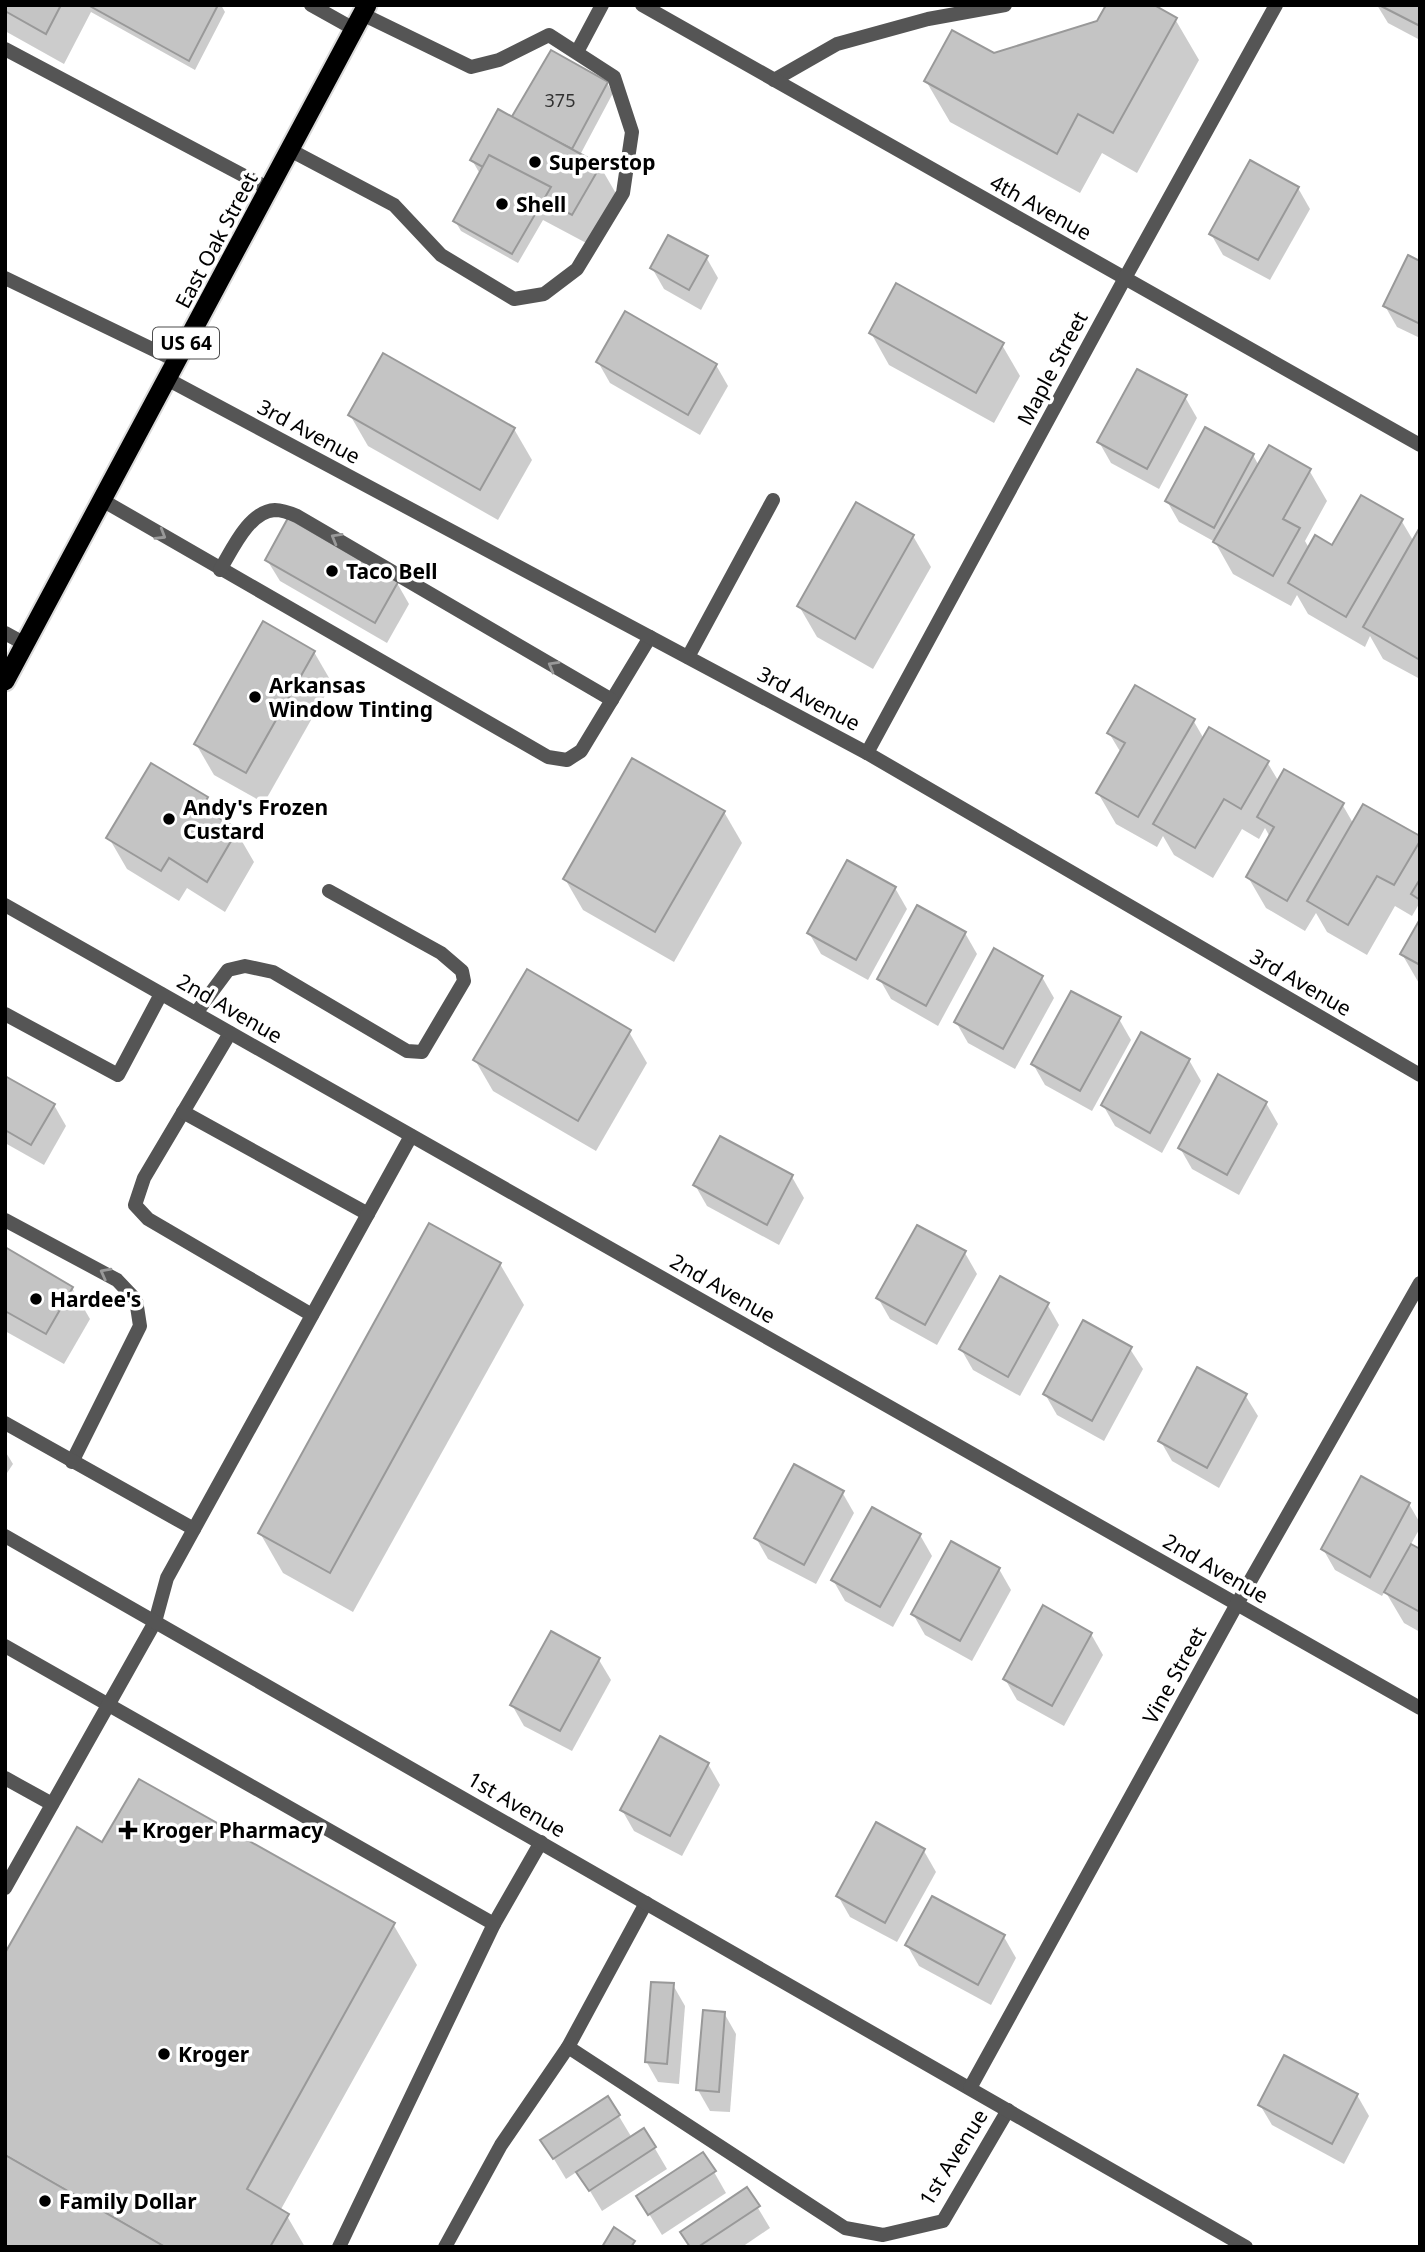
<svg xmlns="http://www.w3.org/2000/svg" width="1425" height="2252" font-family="'Noto Sans',sans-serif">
<rect width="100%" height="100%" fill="#fff"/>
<g fill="#0003">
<path d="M5,5H221L225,12L195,70L91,12L64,64L5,31Z"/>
<path d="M1377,5H1420V40L1388,23Z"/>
<path d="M1175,19L1199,60L1137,173L1102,153L1080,193L950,122L926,81L994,54Z"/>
<path d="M607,83L613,93L580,155L600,166L618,197L590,245L543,220L518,263L461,231L455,221L480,174L472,160L513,119Z"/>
<path d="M1298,188L1310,209L1270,280L1223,255L1211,234Z"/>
<path d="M706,257L718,278L701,310L664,289L652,268Z"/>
<path d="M1420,263V338L1397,327L1385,306Z"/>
<path d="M871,333L1002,345L1020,376L994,423L889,365Z"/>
<path d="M598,362L716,365L728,386L700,435L610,383Z"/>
<path d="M1185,397L1197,418L1159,489L1111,463L1099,442Z"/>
<path d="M350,415L514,429L532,460L498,520L368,446Z"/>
<path d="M1253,455L1259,466L1309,470L1327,501L1305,541L1309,548L1333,547L1401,520L1414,542L1420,532V679L1383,659L1370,636L1365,647L1308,614L1297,595L1291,606L1233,574L1215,542L1179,522L1167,501Z"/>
<path d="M913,536L931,567L873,669L817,637L799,606Z"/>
<path d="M267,560L397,583L409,604L387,643L280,581Z"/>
<path d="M314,652L332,683L264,803L214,775L196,744Z"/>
<path d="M1193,720L1204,739L1267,762L1279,782L1342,804L1353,823L1420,838V906L1419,904L1412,916L1395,906L1367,955L1327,932L1316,913L1305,931L1266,908L1248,877L1270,837L1265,828L1259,839L1242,829L1213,878L1174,855L1163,836L1157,847L1116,824L1098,793L1121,753L1109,733Z"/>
<path d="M207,798L220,821L236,831L254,862L225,912L187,888L179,901L127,869L109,838Z"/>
<path d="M724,812L742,843L674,962L583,910L565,879Z"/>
<path d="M895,888L907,909L868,980L821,954L809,933Z"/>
<path d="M1420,922V985L1402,954Z"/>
<path d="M965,933L977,954L938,1026L891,999L879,978Z"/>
<path d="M1042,977L1054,998L1015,1069L968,1043L956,1022Z"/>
<path d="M1119,1019L1131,1040L1092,1111L1045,1085L1033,1064Z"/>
<path d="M629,1032L647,1063L596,1151L493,1091L475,1060Z"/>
<path d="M1189,1060L1201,1081L1162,1153L1115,1126L1103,1105Z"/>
<path d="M5,1078L54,1105L66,1126L44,1165L5,1143Z"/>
<path d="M1266,1103L1278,1124L1239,1195L1192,1169L1180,1148Z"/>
<path d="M792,1177L804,1198L779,1245L707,1206L695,1185Z"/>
<path d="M5,1249L72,1288L90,1319L64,1364L5,1331Z"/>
<path d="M965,1253L977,1274L937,1345L890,1319L878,1298Z"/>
<path d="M500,1264L524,1305L353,1612L283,1573L260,1533Z"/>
<path d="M1047,1304L1059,1325L1020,1396L973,1370L961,1349Z"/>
<path d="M1130,1349L1143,1369L1104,1441L1057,1415L1045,1394Z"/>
<path d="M1245,1395L1258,1416L1219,1488L1172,1461L1160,1440Z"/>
<path d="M5,1451L13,1464L5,1476Z"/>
<path d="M842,1492L854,1513L816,1584L768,1559L756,1538Z"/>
<path d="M1409,1504L1420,1523V1528L1410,1546L1420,1551V1632L1404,1623L1385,1591L1382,1596L1335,1570L1323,1549Z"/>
<path d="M920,1535L932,1556L893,1627L845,1601L833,1580Z"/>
<path d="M999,1569L1011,1590L972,1661L925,1635L913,1614Z"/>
<path d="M1091,1634L1103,1655L1064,1726L1017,1700L1005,1679Z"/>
<path d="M599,1660L611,1680L572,1751L524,1726L512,1705Z"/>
<path d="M708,1764L720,1785L682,1856L634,1831L622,1810Z"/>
<path d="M877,1824L924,1851L936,1872L897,1942L850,1917L838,1896Z"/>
<path d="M102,1844L393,1924L417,1965L280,2211L287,2216L305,2247H5Z"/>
<path d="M933,1898L1004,1937L1016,1958L991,2005L919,1966L907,1945Z"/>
<path d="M673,1985L685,2006L679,2084L658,2082L646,2061Z"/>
<path d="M724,2013L736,2034L730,2112L710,2111L698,2090Z"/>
<path d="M1357,2095L1369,2116L1344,2164L1272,2125L1260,2105Z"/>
<path d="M608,2098L632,2138L644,2130L667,2169L602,2211L578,2171L566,2179L543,2141Z"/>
<path d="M714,2172L726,2193L662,2235L638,2196Z"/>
<path d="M747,2190L770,2228L742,2247H690Z"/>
</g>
<g fill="#c4c4c4" stroke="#999" stroke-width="2">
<path d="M5,5H61L46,34L5,11Z"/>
<path d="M88,5H218L189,61Z"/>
<path d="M1106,5H1154L1177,18L1113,133L1078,114L1057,154L924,81L952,30L994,53L1097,21Z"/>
<path d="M1379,5H1420V26Z"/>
<path d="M551,50L608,82L572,149L511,118Z"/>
<path d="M498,109L601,165L572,215L470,160Z"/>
<path d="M489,155L551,187L512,254L453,221Z"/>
<path d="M1250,160L1299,187L1258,260L1209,234Z"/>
<path d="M668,235L708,256L689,290L650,268Z"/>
<path d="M1408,255L1420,261V324L1383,306Z"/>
<path d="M896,283L1004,343L976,393L869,333Z"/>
<path d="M625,311L717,364L688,415L596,362Z"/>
<path d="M383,353L515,428L480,490L348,415Z"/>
<path d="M1137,369L1187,395L1147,469L1097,442Z"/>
<path d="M1205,427L1254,454L1214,528L1165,501Z"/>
<path d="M1269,445L1311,469L1283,519L1300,528L1273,576L1213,542Z"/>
<path d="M1361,495L1403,519L1346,617L1288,583L1315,535L1332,545Z"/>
<path d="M856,502L914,535L855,639L797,606Z"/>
<path d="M288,518L398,582L375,623L265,560Z"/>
<path d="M1419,529L1420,530V660L1363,627Z"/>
<path d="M263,621L315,651L246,773L194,744Z"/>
<path d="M1135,685L1195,719L1138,817L1096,793L1125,743L1107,733Z"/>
<path d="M1209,727L1269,761L1241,809L1224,799L1195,848L1153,824Z"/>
<path d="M632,758L725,811L655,932L563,879Z"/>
<path d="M151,763L208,797L202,808L238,829L207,882L169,858L161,871L106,838Z"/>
<path d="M1284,769L1344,803L1287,901L1246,877L1274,827L1257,817Z"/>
<path d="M1363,804L1420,836V841L1394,885L1377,876L1348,925L1307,901Z"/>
<path d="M847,860L896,887L856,960L807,933Z"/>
<path d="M1420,879V900L1411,894Z"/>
<path d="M917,905L966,932L926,1006L877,979Z"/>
<path d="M1420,919V965L1400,954Z"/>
<path d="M994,948L1043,976L1003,1049L954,1022Z"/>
<path d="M527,969L631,1030L578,1121L473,1060Z"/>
<path d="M1071,991L1121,1017L1080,1091L1031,1064Z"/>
<path d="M1141,1032L1190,1059L1150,1133L1101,1105Z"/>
<path d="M1218,1074L1267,1102L1227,1175L1178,1148Z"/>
<path d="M5,1076L55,1104L31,1145L5,1130Z"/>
<path d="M720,1136L793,1175L767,1225L693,1185Z"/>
<path d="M429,1223L501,1263L330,1573L258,1533Z"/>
<path d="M917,1225L966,1251L925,1325L876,1298Z"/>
<path d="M5,1247L73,1287L46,1334L5,1311Z"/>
<path d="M1000,1276L1049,1303L1008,1377L959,1349Z"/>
<path d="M1083,1320L1132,1347L1092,1421L1043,1394Z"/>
<path d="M1197,1367L1247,1394L1207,1468L1158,1441Z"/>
<path d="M794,1464L844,1491L804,1565L754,1538Z"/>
<path d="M1361,1476L1410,1503L1370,1577L1321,1549Z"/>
<path d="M872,1507L921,1534L880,1607L831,1580Z"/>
<path d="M951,1541L1000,1568L960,1641L911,1614Z"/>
<path d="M1411,1544L1420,1549V1612L1384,1592Z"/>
<path d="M1043,1605L1092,1633L1052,1706L1003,1679Z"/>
<path d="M551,1631L600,1658L560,1731L510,1705Z"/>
<path d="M660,1736L709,1763L670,1836L620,1810Z"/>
<path d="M139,1779L395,1923L247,2189L289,2214L270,2247H165L5,2155V1953L77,1827L102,1842Z"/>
<path d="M876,1822L925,1849L885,1923L836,1896Z"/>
<path d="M932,1896L1005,1935L978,1985L905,1945Z"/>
<path d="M651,1982L674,1983L667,2064L645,2062Z"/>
<path d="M703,2010L725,2012L719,2092L696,2090Z"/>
<path d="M1284,2055L1358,2094L1332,2144L1258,2105Z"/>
<path d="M608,2096L620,2115L553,2159L540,2140Z"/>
<path d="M644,2128L656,2147L589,2191L576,2172Z"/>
<path d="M703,2152L716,2171L648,2215L636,2196Z"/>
<path d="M5,2155L165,2247H5Z"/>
<path d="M747,2187L760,2206L698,2247H690L680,2232Z"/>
<path d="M614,2227L635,2241L631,2247H602Z"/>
</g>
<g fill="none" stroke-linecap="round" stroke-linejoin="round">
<g stroke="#dbdbdb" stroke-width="23">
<path id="trunk" d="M5,681L367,5"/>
</g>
<g stroke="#555" stroke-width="14">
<path d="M311,5L354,29"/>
<path d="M5,49L269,189"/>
<path d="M577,52L602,5"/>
<path d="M774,80L837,44L928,19L1005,5"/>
<path d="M290,150L394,205L441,255L514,299L544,294L577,269L623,193L632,132L614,77L549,35L499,60L471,67L362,14"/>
<path d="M5,278L177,361"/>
<path d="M102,500L548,757L567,760L581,751L650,637"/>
<path d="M220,570C232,550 249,511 275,510C283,510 290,513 297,516L612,700"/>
<path d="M5,633L25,644"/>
<path d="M688,657L773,500"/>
<path d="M196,1013L228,970L245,966L273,972L407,1051L422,1052L464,981L462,971L441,953L329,891"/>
<path d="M5,1014L118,1075L161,994"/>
<path d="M230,1033L144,1178L135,1205L148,1219L312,1315"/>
<path d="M183,1112L368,1214"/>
<path d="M5,1220L117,1280L136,1300L140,1326L72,1462"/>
<path d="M5,1423L194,1529"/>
<path d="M5,1646L494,1924"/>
<path d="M5,1778L52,1804"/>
<path d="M5,1888L155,1622L167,1578L411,1136"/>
<path d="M568,2047L845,2228L883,2235L943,2221L1008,2110"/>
<path d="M339,2247L494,1924L541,1842"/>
<path d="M445,2247L501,2145L568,2047L646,1903"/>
</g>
<g stroke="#555" stroke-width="14">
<path d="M642,5L1420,445"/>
<path d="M167,379L867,753L1420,1075"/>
<path d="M867,753L1125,278L1276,5"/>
<path d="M5,905L1420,1708"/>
<path d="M5,1536L1246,2247"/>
<path d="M970,2088L1237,1604L1420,1283"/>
</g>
<use href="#trunk" stroke="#000" stroke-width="19"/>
</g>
<defs><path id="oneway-chevron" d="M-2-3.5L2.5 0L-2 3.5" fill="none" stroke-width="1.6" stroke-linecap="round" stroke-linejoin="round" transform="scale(1.75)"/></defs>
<g stroke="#999">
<use href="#oneway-chevron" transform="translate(161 535) rotate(31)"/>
<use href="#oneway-chevron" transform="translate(336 538) rotate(-150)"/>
<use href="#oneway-chevron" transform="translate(553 666) rotate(-150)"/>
<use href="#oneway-chevron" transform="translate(105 1273) rotate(-152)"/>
</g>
<g fill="#000" stroke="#fff" stroke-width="2.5">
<circle cx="535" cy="162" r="7"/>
<circle cx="502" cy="204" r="7"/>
<circle cx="332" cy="571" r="7"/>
<circle cx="255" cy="697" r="7"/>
<circle cx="169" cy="819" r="7"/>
<circle cx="36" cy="1299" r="7"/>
<path d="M124.5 1819.5h7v7h7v7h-7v7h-7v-7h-7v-7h7z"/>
<circle cx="164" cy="2054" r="7"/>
<circle cx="45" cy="2201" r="7"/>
</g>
<g text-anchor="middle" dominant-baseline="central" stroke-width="7" stroke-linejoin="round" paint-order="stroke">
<g font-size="18" fill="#313131">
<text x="560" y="100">375</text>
</g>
<rect fill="#fff" stroke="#4c4c4c" stroke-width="2" x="153" y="327.5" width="66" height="31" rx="5"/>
<g font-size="19" font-weight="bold" fill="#000">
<text x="186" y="343">US 64</text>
</g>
<g font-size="21" font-weight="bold" fill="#000" stroke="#fff" text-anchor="start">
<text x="549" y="162">Superstop</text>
<text x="516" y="204">Shell</text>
<text x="346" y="571">Taco Bell</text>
<text x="269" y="685">Arkansas<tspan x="269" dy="24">Window Tinting</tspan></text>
<text x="183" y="807">Andy's Frozen<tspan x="183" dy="24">Custard</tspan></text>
<text x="50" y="1299">Hardee's</text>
<text x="142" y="1830">Kroger Pharmacy</text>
<text x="178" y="2054">Kroger</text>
<text x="59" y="2201">Family Dollar</text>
</g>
<g font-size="21" fill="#000" stroke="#fff">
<text transform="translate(1041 207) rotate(29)">4th Avenue</text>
<text transform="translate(216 240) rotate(-62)">East Oak Street</text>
<text transform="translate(1052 368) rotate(-62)">Maple Street</text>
<text transform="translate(309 431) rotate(28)">3rd Avenue</text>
<text transform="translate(809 698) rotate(28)">3rd Avenue</text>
<text transform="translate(1301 982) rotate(30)">3rd Avenue</text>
<text transform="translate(230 1008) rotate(30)">2nd Avenue</text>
<text transform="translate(723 1288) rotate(30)">2nd Avenue</text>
<text transform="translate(1216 1568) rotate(30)">2nd Avenue</text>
<text transform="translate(1174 1675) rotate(-61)">Vine Street</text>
<text transform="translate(517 1804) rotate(30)">1st Avenue</text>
<text transform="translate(953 2157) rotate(-58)">1st Avenue</text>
</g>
</g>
<rect width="1425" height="2252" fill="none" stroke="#000000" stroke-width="14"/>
</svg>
